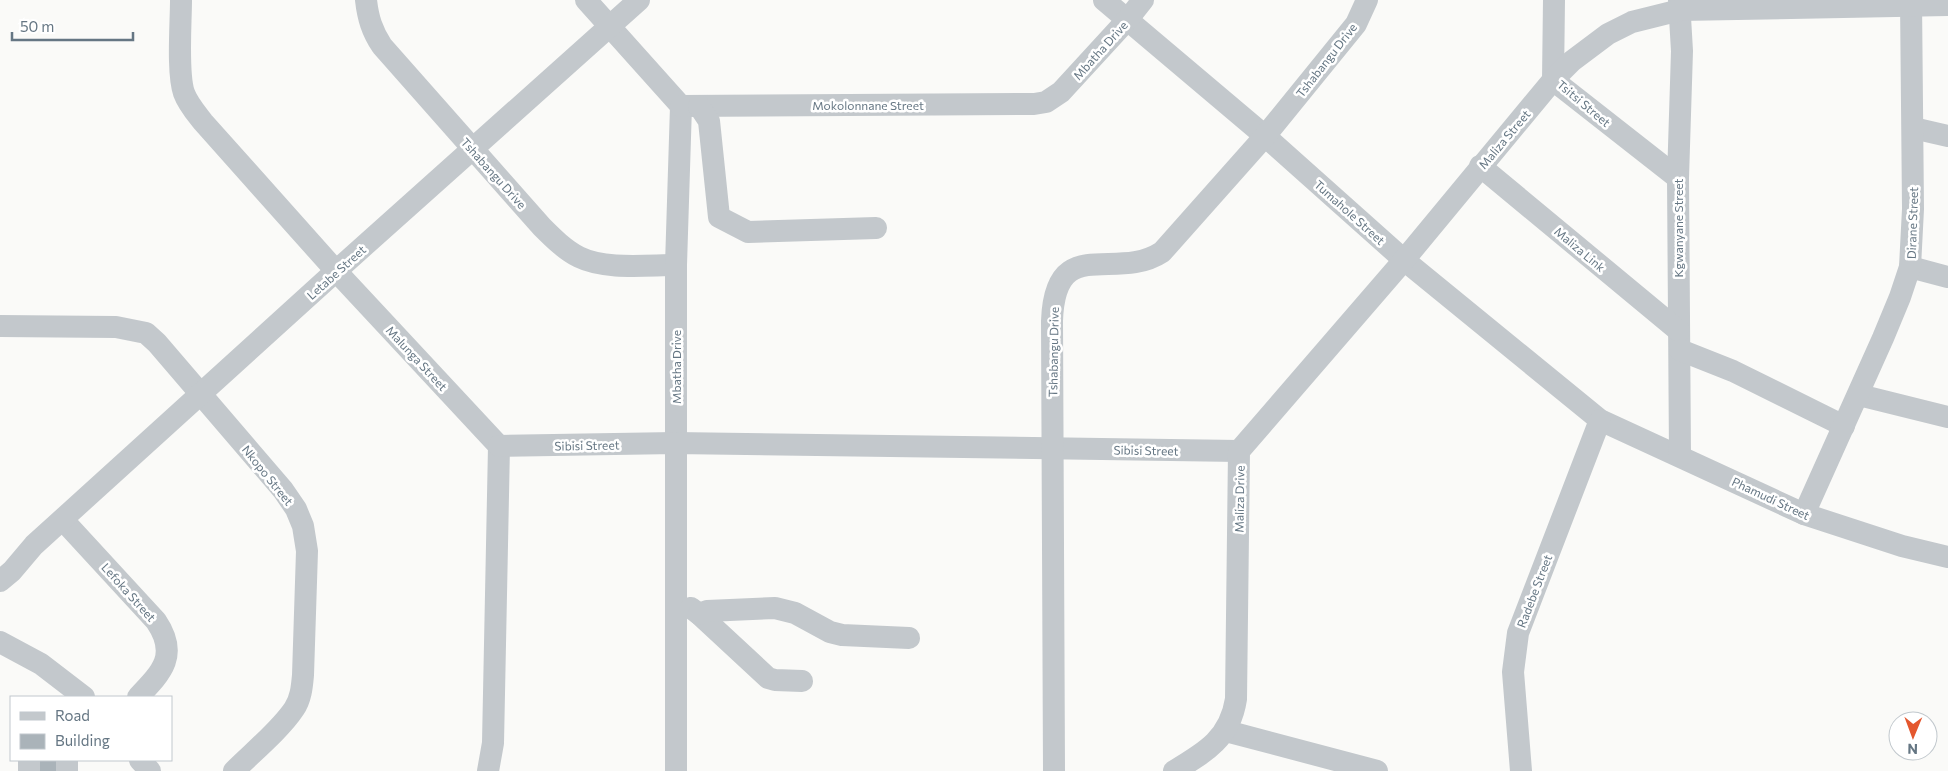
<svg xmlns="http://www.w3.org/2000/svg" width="1948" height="771" font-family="Commissioner,sans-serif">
<rect width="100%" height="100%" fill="#fafaf8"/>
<rect fill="#aab3b9" x="38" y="760" width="19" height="11"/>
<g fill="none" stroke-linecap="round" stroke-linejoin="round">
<g stroke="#c3c8cc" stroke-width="22">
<path d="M181,0C181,23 177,73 184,93C188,104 196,113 203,122L336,271L499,446L493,743L488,771"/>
<path d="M366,0C368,18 372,31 382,46L542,227C553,238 565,250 579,257C605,270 647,265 676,265"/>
<path d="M586,0L681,106L676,265V771"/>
<path d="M1104,0L1265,136L1404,260L1600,420L1804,514L1902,546L1948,557"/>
<path d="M1679,0L1682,51L1678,178L1680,456"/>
<path d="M1553,80L1678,178"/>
<path d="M1553,80L1554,0"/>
<path d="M681,106L1034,104L1046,102L1061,92L1128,19L1143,0"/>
<path d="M699,106L709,121L719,217L748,232L876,228"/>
<path d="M1913,128L1948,136"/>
<path d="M1480,166L1679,331"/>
<path d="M1910,267L1948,277"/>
<path d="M0,326L116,327L146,333L157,343L283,490L296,509L303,526L307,551L303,675C302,686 301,699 294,709C280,730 252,753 234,771"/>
<path d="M1680,350L1733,371L1844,426"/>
<path d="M1859,395L1948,417"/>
<path d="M499,446L675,443L1239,451"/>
<path d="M1804,514L1883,338L1900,297L1910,267L1913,209L1911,0"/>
<path d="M63,520L156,621C179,655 162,672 138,697"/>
<path d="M0,581L12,571L34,545L336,271L639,0"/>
<path d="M691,608L699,614L768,678L775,680L802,681"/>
<path d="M699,614L707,611L775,608L795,613L830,632L842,635L909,638"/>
<path d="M0,642L41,664L84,697"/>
<path d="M1226,731L1377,771"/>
<path d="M140,760L150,771"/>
<path d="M29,771V760"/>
<path d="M67,771V760"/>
<path d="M1054,771L1052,321C1055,232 1115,283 1162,252L1265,136L1356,24L1367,0"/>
<path d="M1174,771C1206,752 1230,738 1236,699L1239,451L1404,260L1553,80L1572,61L1608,34L1632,22L1680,10L1948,5"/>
<path d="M1521,771L1513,672L1518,633L1600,420"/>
</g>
</g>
<g text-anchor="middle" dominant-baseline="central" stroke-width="5" stroke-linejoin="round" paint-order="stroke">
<g font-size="12" fill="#657683" stroke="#fff">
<text transform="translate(1100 50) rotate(-48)">Mbatha Drive</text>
<text transform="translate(1326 60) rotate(-52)">Tshabangu Drive</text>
<text transform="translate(1584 103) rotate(40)">Tsitsi Street</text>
<text x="868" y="105">Mokolonnane Street</text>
<text transform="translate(1504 139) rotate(-50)">Maliza Street</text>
<text transform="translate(494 173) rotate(48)">Tshabangu Drive</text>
<text transform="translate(1350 212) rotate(42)">Tumahole Street</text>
<text transform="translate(1912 223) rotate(-88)">Dirane Street</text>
<text transform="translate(1678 228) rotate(-90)">Kgwanyane Street</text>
<text transform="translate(1580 249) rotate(40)">Maliza Link</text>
<text transform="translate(336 272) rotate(-42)">Letabe Street</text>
<text transform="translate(1053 352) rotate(-89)">Tshabangu Drive</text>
<text transform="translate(417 358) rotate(47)">Malunga Street</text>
<text transform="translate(676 367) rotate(-90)">Mbatha Drive</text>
<text transform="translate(587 445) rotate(-1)">Sibisi Street</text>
<text transform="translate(1146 450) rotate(1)">Sibisi Street</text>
<text transform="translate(268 475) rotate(51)">Nkopo Street</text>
<text transform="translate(1771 498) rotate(25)">Phamudi Street</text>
<text transform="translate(1239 499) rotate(-89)">Maliza Drive</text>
<text transform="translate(1534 591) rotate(-69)">Radebe Street</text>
<text transform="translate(129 592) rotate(48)">Lefoka Street</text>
</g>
</g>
<rect x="10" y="696" width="162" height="65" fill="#ffffff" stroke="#c1c8cd"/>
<rect x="20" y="712" width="25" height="8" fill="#c3c8cc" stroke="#c1c8cd"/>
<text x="55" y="721" font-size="15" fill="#657683">Road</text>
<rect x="20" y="734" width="25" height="15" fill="#aab3b9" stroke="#c1c8cd"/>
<text x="55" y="746" font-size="15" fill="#657683">Building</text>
<g transform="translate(1913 736) rotate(181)"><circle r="24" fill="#ffffff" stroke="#c1c8cd"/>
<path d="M0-4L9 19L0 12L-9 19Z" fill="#e4572e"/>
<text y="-8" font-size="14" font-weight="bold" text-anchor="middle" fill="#657683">N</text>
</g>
<path d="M12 32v8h121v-8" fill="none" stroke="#657683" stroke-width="2.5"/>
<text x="20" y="32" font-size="15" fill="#657683" stroke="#ffffff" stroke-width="4" paint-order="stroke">50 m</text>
</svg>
